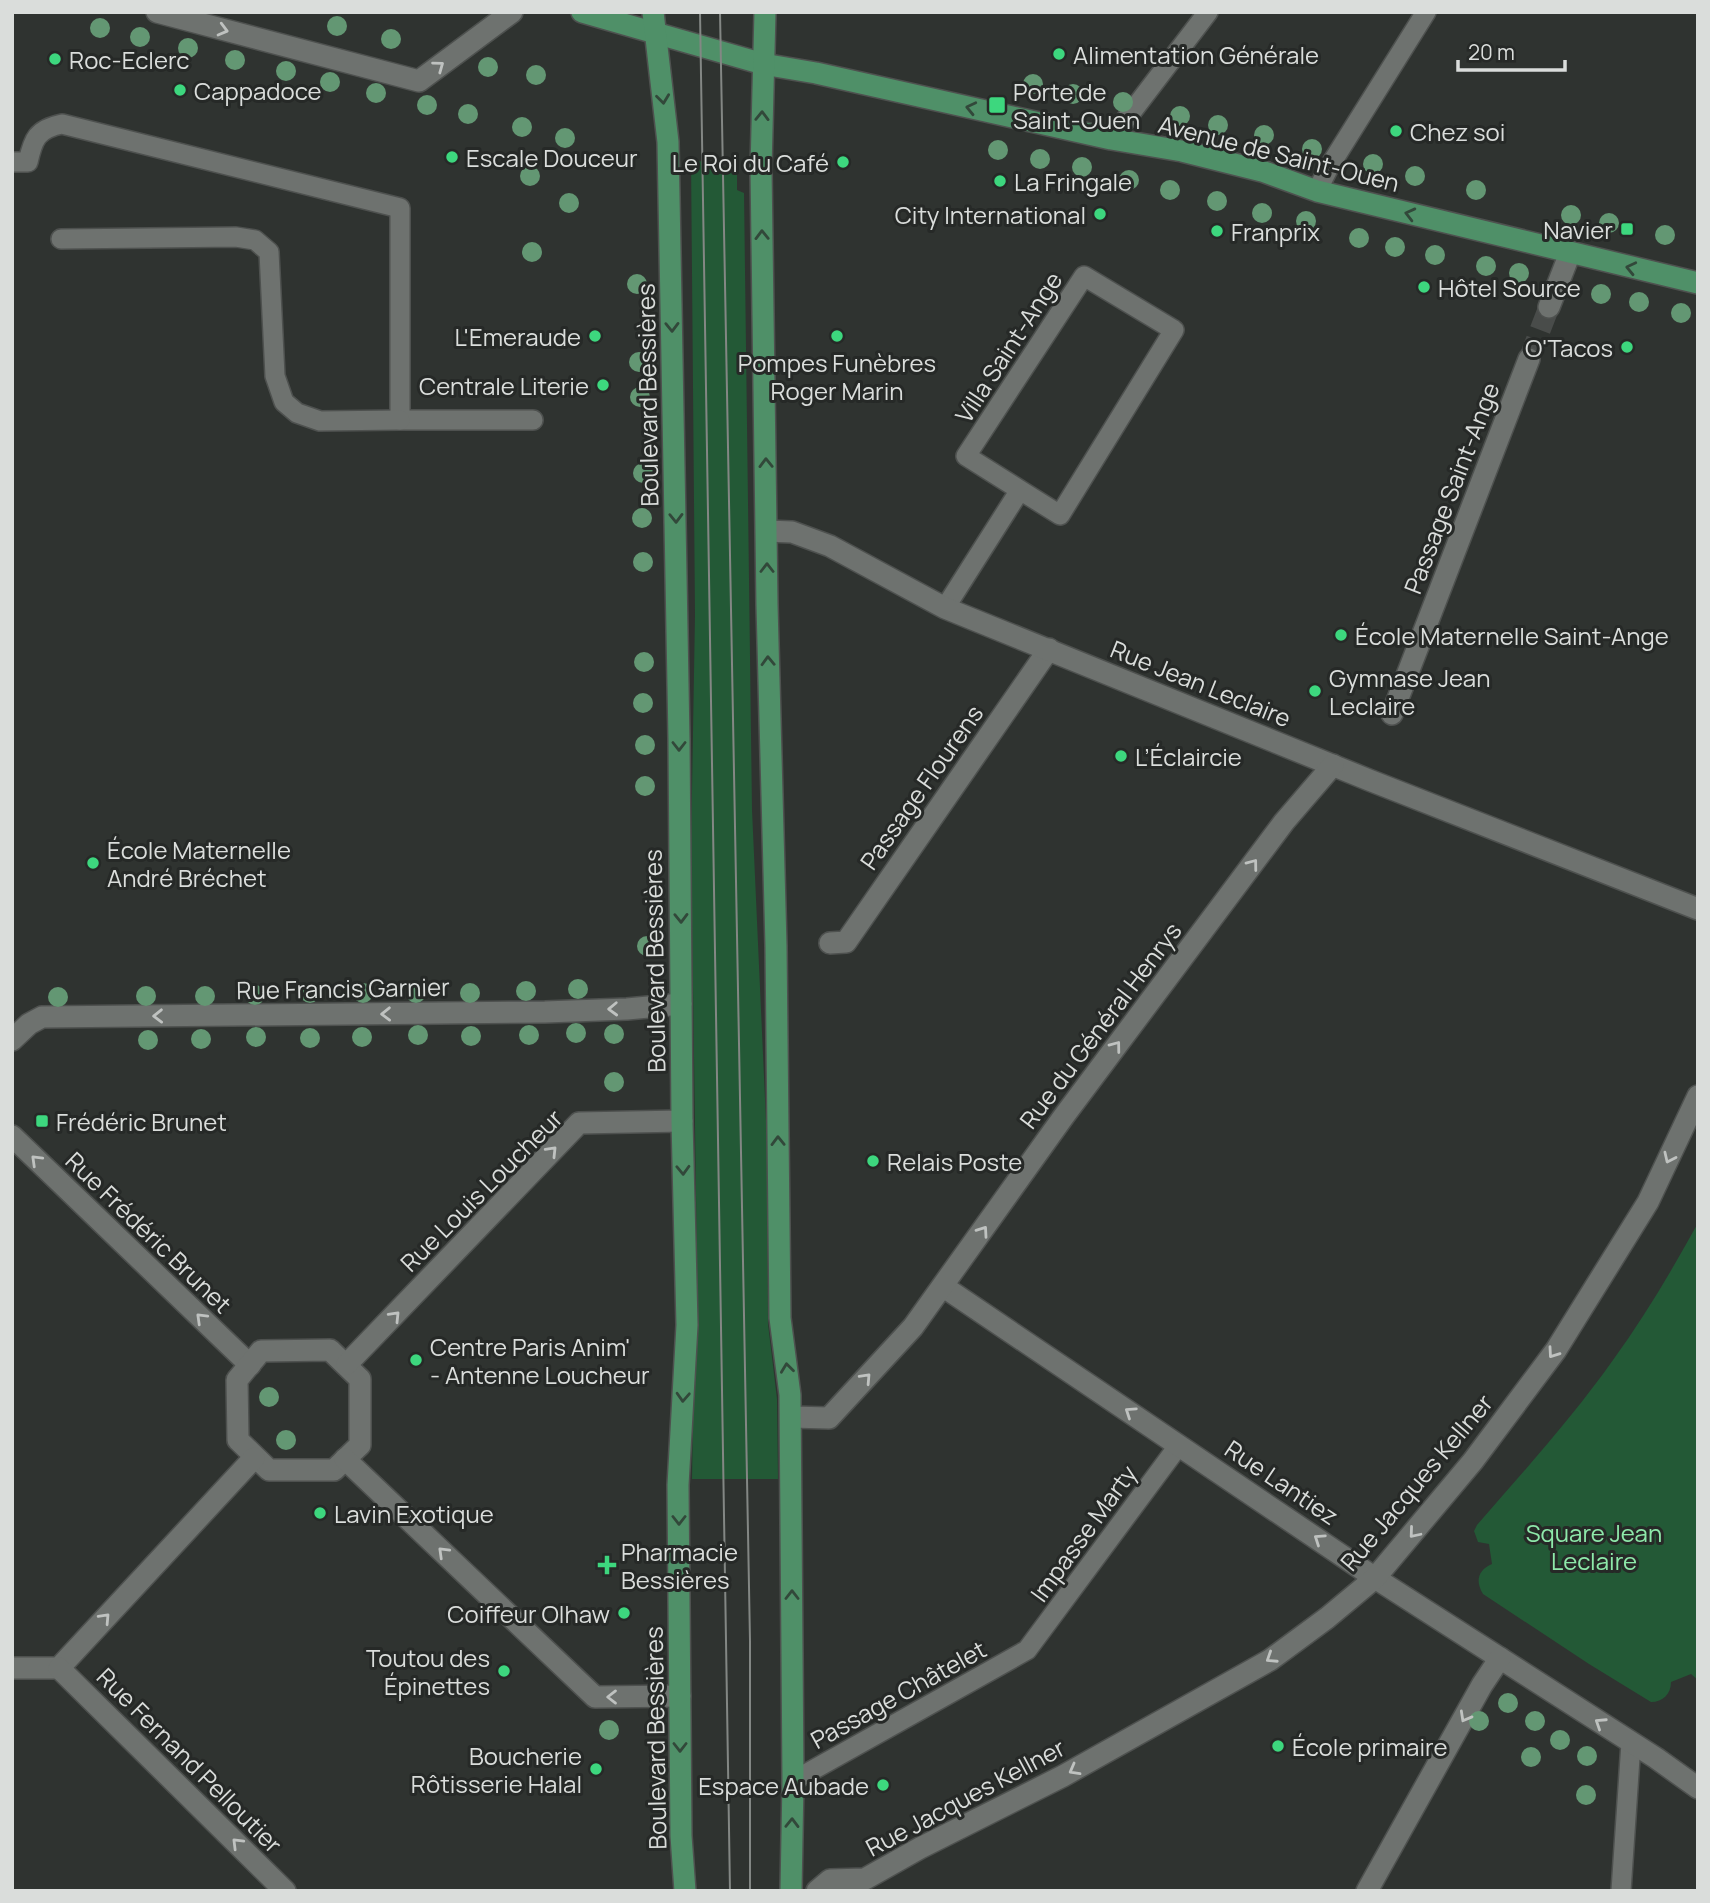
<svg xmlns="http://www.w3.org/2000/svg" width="1710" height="1903" font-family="Manrope,sans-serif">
<rect width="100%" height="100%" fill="#2f3330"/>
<g fill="#235936">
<path d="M691,159L737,170V190L744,193L752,810L767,1143L768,1324L777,1399L778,1479H692L693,1418L698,1334L691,849L695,615Z"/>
<path d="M1698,1223V1680L1691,1674L1671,1682C1671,1694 1663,1702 1651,1702L1589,1664L1483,1594C1475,1581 1478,1570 1492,1564L1489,1544L1478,1542L1474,1531L1477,1525C1524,1471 1572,1418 1613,1360C1645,1316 1672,1270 1698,1223Z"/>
</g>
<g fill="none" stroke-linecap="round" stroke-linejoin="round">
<path stroke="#494c4a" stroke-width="21" stroke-dasharray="21 10" stroke-linecap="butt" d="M1529,359L1549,307"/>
<g stroke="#4e514f" stroke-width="22">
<g id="service">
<path d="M1111,139L1208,12"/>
<path d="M12,162H28C33,139 37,129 62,124L400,208V420H533"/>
<path d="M1317,191L1329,167L1426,12"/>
<path d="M61,239L236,237L255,240L269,252L275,376L284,402L297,413L320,421L400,420"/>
<path d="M945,608L1020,490L1060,515L1174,330L1084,276L966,456L1020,490"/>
<path d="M793,1781L1027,1650L1179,1445"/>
<path d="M1621,1891L1631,1743"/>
</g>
</g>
<g stroke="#4e514f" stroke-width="24">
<g id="pedestrian">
<path d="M1549,307L1570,253"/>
<path d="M1392,714L1529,359"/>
<path d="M830,943L846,942L1049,649"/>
</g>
</g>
<g stroke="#4e514f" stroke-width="24">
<g id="minor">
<path d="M157,12L419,81L512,12"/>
<path d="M767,531L792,532L830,546L945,608L1369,780L1698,909"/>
<path d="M12,1040L29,1024L42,1017L545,1012L627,1009L681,1004"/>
<path d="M12,1136L250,1365"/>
<path d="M944,1287L1375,1578L1656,1758L1698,1788"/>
<path d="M330,1350L360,1379V1445L334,1470H269L238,1440L237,1380L261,1351Z"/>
<path d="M347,1364L579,1123L682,1121"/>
<path d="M791,1417L829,1418L913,1327L1064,1116L1284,822L1333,765"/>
<path d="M345,1459L595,1697L680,1696"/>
<path d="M12,1668H59L254,1458"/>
<path d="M59,1668L285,1891"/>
<path d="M817,1891L830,1880L865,1879L920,1848L1063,1776L1270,1660L1327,1618L1375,1578L1473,1461L1556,1350L1648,1202L1698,1096"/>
<path d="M1367,1891L1482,1685L1500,1658"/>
</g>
</g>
<g stroke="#4e514f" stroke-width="24">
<g id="primary">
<path d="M582,12L763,64L816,73L1111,139L1182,151L1262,171L1317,191L1698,283"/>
<path d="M653,12L668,142L679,739L682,1121L687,1325L678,1485L681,1836L685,1891"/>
<path d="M765,12L761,168L767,605L776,946L780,1318L790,1395L793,1781L791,1891"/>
</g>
</g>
<use href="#service" stroke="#6e726f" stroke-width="19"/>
<use href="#pedestrian" stroke="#6e726f" stroke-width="21"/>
<use href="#minor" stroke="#6e726f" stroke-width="21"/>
<use href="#primary" stroke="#4f9068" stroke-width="21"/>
<g stroke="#838784" stroke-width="2">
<path d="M700,12L730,1891"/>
<path d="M720,12L750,1641V1891"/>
</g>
</g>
<g fill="#639773">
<circle cx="337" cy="26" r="10"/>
<circle cx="100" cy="28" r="10"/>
<circle cx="140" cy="37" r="10"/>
<circle cx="391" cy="39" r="10"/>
<circle cx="188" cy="48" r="10"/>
<circle cx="235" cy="60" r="10"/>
<circle cx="488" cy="67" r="10"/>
<circle cx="286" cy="71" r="10"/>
<circle cx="536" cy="75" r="10"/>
<circle cx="330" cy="82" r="10"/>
<circle cx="1033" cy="84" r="10"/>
<circle cx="376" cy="93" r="10"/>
<circle cx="1073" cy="94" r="10"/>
<circle cx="1123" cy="102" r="10"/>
<circle cx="427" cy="105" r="10"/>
<circle cx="468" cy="114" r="10"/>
<circle cx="1180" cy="116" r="10"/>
<circle cx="1218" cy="125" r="10"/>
<circle cx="522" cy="127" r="10"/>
<circle cx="1264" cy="135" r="10"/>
<circle cx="565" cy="138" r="10"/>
<circle cx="1312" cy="149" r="10"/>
<circle cx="998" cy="150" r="10"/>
<circle cx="1040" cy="159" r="10"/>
<circle cx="1373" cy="164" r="10"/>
<circle cx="1082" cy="167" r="10"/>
<circle cx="530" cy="176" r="10"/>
<circle cx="1415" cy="176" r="10"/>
<circle cx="1129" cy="180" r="10"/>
<circle cx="1170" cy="190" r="10"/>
<circle cx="1476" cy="190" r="10"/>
<circle cx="1217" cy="201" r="10"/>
<circle cx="569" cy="203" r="10"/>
<circle cx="1262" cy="213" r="10"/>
<circle cx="1571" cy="215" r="10"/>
<circle cx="1306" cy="221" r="10"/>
<circle cx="1609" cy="223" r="10"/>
<circle cx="1665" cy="235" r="10"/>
<circle cx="1359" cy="238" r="10"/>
<circle cx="1395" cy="247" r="10"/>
<circle cx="532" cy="252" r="10"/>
<circle cx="1435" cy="255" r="10"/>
<circle cx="1486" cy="266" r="10"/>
<circle cx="1519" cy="273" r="10"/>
<circle cx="637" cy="284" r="10"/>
<circle cx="1601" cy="294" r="10"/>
<circle cx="1639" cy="302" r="10"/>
<circle cx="1681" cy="313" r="10"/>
<circle cx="639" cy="362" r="10"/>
<circle cx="640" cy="397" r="10"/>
<circle cx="643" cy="473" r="10"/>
<circle cx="642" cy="518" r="10"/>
<circle cx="643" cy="562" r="10"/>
<circle cx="644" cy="662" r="10"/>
<circle cx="643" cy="703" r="10"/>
<circle cx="645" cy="745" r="10"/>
<circle cx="645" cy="786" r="10"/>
<circle cx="647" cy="946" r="10"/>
<circle cx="578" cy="989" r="10"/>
<circle cx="526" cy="991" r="10"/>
<circle cx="310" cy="993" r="10"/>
<circle cx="363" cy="993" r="10"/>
<circle cx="416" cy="993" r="10"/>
<circle cx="470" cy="993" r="10"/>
<circle cx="255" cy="995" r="10"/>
<circle cx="146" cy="996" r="10"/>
<circle cx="205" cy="996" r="10"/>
<circle cx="58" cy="997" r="10"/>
<circle cx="576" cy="1033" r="10"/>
<circle cx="614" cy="1034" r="10"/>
<circle cx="418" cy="1035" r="10"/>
<circle cx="529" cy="1035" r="10"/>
<circle cx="471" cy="1036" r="10"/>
<circle cx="256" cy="1037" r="10"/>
<circle cx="362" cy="1037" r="10"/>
<circle cx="310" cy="1038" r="10"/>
<circle cx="201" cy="1039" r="10"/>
<circle cx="148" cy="1040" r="10"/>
<circle cx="614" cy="1082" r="10"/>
<circle cx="269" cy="1397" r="10"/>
<circle cx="286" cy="1440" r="10"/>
<circle cx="1508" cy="1703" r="10"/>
<circle cx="1479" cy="1721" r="10"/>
<circle cx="1535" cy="1721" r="10"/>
<circle cx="609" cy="1730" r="10"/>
<circle cx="1560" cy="1740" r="10"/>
<circle cx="1587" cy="1756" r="10"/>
<circle cx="1531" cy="1757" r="10"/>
<circle cx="1586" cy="1795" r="10"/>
</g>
<defs><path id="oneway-chevron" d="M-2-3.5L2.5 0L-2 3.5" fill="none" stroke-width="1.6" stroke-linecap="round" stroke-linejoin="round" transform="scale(1.75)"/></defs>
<g stroke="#bfc2c0">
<use href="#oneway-chevron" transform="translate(223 30) rotate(15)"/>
<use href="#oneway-chevron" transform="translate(439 66) rotate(-36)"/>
<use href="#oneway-chevron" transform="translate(1253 864) rotate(-53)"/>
<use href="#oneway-chevron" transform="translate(613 1009) rotate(178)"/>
<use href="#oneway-chevron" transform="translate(386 1014) rotate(179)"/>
<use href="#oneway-chevron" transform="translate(158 1016) rotate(179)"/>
<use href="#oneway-chevron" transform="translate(1116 1046) rotate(-53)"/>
<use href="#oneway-chevron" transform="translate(552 1151) rotate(-46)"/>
<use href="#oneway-chevron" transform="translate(1669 1158) rotate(115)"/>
<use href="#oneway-chevron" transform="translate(36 1160) rotate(-136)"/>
<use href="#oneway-chevron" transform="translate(983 1231) rotate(-55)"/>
<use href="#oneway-chevron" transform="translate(395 1316) rotate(-46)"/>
<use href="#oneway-chevron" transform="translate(201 1318) rotate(-136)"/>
<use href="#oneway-chevron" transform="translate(1553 1353) rotate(125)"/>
<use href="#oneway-chevron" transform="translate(866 1378) rotate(-47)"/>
<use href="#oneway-chevron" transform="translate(1130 1412) rotate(-146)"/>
<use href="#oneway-chevron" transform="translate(1414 1533) rotate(130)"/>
<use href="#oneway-chevron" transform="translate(1319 1539) rotate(-146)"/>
<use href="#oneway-chevron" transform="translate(443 1552) rotate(-136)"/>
<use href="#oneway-chevron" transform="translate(105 1618) rotate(-47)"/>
<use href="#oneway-chevron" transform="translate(1271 1658) rotate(147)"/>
<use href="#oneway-chevron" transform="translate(612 1697) rotate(180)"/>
<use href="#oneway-chevron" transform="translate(1465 1717) rotate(119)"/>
<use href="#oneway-chevron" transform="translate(1600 1723) rotate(-147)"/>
<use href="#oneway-chevron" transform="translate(1074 1770) rotate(151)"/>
<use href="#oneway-chevron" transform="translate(237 1843) rotate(-135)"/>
</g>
<g stroke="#32483a">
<use href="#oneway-chevron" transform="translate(663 99) rotate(83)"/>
<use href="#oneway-chevron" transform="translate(971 108) rotate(-167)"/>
<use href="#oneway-chevron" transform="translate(762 116) rotate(-89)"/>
<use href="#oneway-chevron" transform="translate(1410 214) rotate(-166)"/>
<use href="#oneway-chevron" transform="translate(762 235) rotate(-91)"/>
<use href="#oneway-chevron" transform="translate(1631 268) rotate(-167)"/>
<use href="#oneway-chevron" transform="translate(672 327) rotate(89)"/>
<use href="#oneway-chevron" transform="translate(766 463) rotate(-91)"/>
<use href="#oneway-chevron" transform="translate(676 518) rotate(89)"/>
<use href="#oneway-chevron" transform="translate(767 568) rotate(-90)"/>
<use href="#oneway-chevron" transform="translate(768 661) rotate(-92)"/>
<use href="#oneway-chevron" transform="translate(679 746) rotate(90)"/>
<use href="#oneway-chevron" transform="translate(681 918) rotate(89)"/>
<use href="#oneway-chevron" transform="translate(778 1141) rotate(-91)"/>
<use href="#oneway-chevron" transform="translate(683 1170) rotate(88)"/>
<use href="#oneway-chevron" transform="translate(787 1368) rotate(-97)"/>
<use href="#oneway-chevron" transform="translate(683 1397) rotate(93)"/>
<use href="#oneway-chevron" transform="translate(679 1520) rotate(90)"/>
<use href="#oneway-chevron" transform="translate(792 1595) rotate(-90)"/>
<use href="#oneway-chevron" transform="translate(680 1747) rotate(90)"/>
<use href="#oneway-chevron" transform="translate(792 1823) rotate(-89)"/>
</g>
<g fill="#3dd77e" stroke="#262927" stroke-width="2.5">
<circle cx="1059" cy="54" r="7"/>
<circle cx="55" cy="59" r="7"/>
<circle cx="180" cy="90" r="7"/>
<rect x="988" y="96" width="18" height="18" rx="3.5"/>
<circle cx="1396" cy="131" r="7"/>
<circle cx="452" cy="157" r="7"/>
<circle cx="843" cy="162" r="7"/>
<circle cx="1000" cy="181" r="7"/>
<circle cx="1100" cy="214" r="7"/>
<rect x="1620" y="222" width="14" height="14" rx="3.5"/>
<circle cx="1217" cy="231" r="7"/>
<circle cx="1424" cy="287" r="7"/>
<circle cx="595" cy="336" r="7"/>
<circle cx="837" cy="336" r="7"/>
<circle cx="1627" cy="347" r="7"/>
<circle cx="603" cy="385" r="7"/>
<circle cx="1341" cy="635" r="7"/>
<circle cx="1315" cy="691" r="7"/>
<circle cx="1121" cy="756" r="7"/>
<circle cx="93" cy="863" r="7"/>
<rect x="35" y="1114" width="14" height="14" rx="3.5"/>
<circle cx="873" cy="1161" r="7"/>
<circle cx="416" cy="1360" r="7"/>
<circle cx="320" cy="1513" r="7"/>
<path d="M603.5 1554.5h7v7h7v7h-7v7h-7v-7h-7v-7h7z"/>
<circle cx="624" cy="1613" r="7"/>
<circle cx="504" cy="1671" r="7"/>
<circle cx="1278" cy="1746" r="7"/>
<circle cx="596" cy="1769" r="7"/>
<circle cx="883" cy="1785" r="7"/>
</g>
<g text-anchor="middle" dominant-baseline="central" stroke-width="6" stroke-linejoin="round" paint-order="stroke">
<g font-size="24" fill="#dadddb" stroke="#262927" text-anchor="start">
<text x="1073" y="54">Alimentation Générale</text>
<text x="69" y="59">Roc-Eclerc</text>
<text x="194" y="90">Cappadoce</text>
<text x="1013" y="91">Porte de<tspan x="1013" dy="28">Saint-Ouen</tspan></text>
<text x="1410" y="131">Chez soi</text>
<text x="466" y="157">Escale Douceur</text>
<text x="829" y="162" text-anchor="end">Le Roi du Café</text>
<text x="1014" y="181">La Fringale</text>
<text x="1086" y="214" text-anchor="end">City International</text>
<text x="1613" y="229" text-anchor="end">Navier</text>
<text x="1231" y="231">Franprix</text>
<text x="1438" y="287">Hôtel Source</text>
<text x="581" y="336" text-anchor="end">L'Emeraude</text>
<text x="1613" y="347" text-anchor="end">O'Tacos</text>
<text x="837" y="362" text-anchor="middle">Pompes Funèbres<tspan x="837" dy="28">Roger Marin</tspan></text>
<text x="589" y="385" text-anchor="end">Centrale Literie</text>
<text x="1355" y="635">École Maternelle Saint-Ange</text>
<text x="1329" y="677">Gymnase Jean<tspan x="1329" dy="28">Leclaire</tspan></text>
<text x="1135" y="756">L’Éclaircie</text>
<text x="107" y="849">École Maternelle<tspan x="107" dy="28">André Bréchet</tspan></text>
<text x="56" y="1121">Frédéric Brunet</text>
<text x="887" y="1161">Relais Poste</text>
<text x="430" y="1346">Centre Paris Anim'<tspan x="430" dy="28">- Antenne Loucheur</tspan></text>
<text x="334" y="1513">Lavin Exotique</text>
<text x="621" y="1551">Pharmacie<tspan x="621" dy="28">Bessières</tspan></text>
<text x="610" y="1613" text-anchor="end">Coiffeur Olhaw</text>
<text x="490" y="1657" text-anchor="end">Toutou des<tspan x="490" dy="28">Épinettes</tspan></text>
<text x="1292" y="1746">École primaire</text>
<text x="582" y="1755" text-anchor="end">Boucherie<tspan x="582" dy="28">Rôtisserie Halal</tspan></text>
<text x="869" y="1785" text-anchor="end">Espace Aubade</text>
</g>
<g font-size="24" fill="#dadddb" stroke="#262927">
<text transform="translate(1279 153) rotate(14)">Avenue de Saint-Ouen</text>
<text transform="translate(1008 347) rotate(-57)">Villa Saint-Ange</text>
<text transform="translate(647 395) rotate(-91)">Boulevard Bessières</text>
<text transform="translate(1451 488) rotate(-69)">Passage Saint-Ange</text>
<text transform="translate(1201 683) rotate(22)">Rue Jean Leclaire</text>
<text transform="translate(921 787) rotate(-55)">Passage Flourens</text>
<text transform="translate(654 961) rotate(-91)">Boulevard Bessières</text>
<text transform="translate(343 988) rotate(-1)">Rue Francis Garnier</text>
<text transform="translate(1100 1025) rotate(-53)">Rue du Général Henrys</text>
<text transform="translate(481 1190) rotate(-45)">Rue Louis Loucheur</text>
<text transform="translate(149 1232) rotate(44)">Rue Frédéric Brunet</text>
<text transform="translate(1282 1482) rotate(34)">Rue Lantiez</text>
<text transform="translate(1416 1482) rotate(-50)">Rue Jacques Kellner</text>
<text transform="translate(1083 1533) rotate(-54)">Impasse Marty</text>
<text transform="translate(898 1694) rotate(-29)">Passage Châtelet</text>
<text transform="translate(655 1738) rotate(-91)">Boulevard Bessières</text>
<text transform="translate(190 1760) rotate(45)">Rue Fernand Pelloutier</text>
<text transform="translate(965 1797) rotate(-28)">Rue Jacques Kellner</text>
</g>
<g font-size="24" fill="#8ee9aa" stroke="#262927">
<text x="1594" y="1532">Square Jean<tspan x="1594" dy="28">Leclaire</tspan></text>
</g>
</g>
<rect width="1710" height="1903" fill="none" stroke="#dadddb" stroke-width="28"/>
<path d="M1458 60v10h107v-10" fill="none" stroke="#dadddb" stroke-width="3.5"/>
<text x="1468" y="60" font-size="21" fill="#dadddb" stroke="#262927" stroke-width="5" paint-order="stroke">20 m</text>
</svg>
